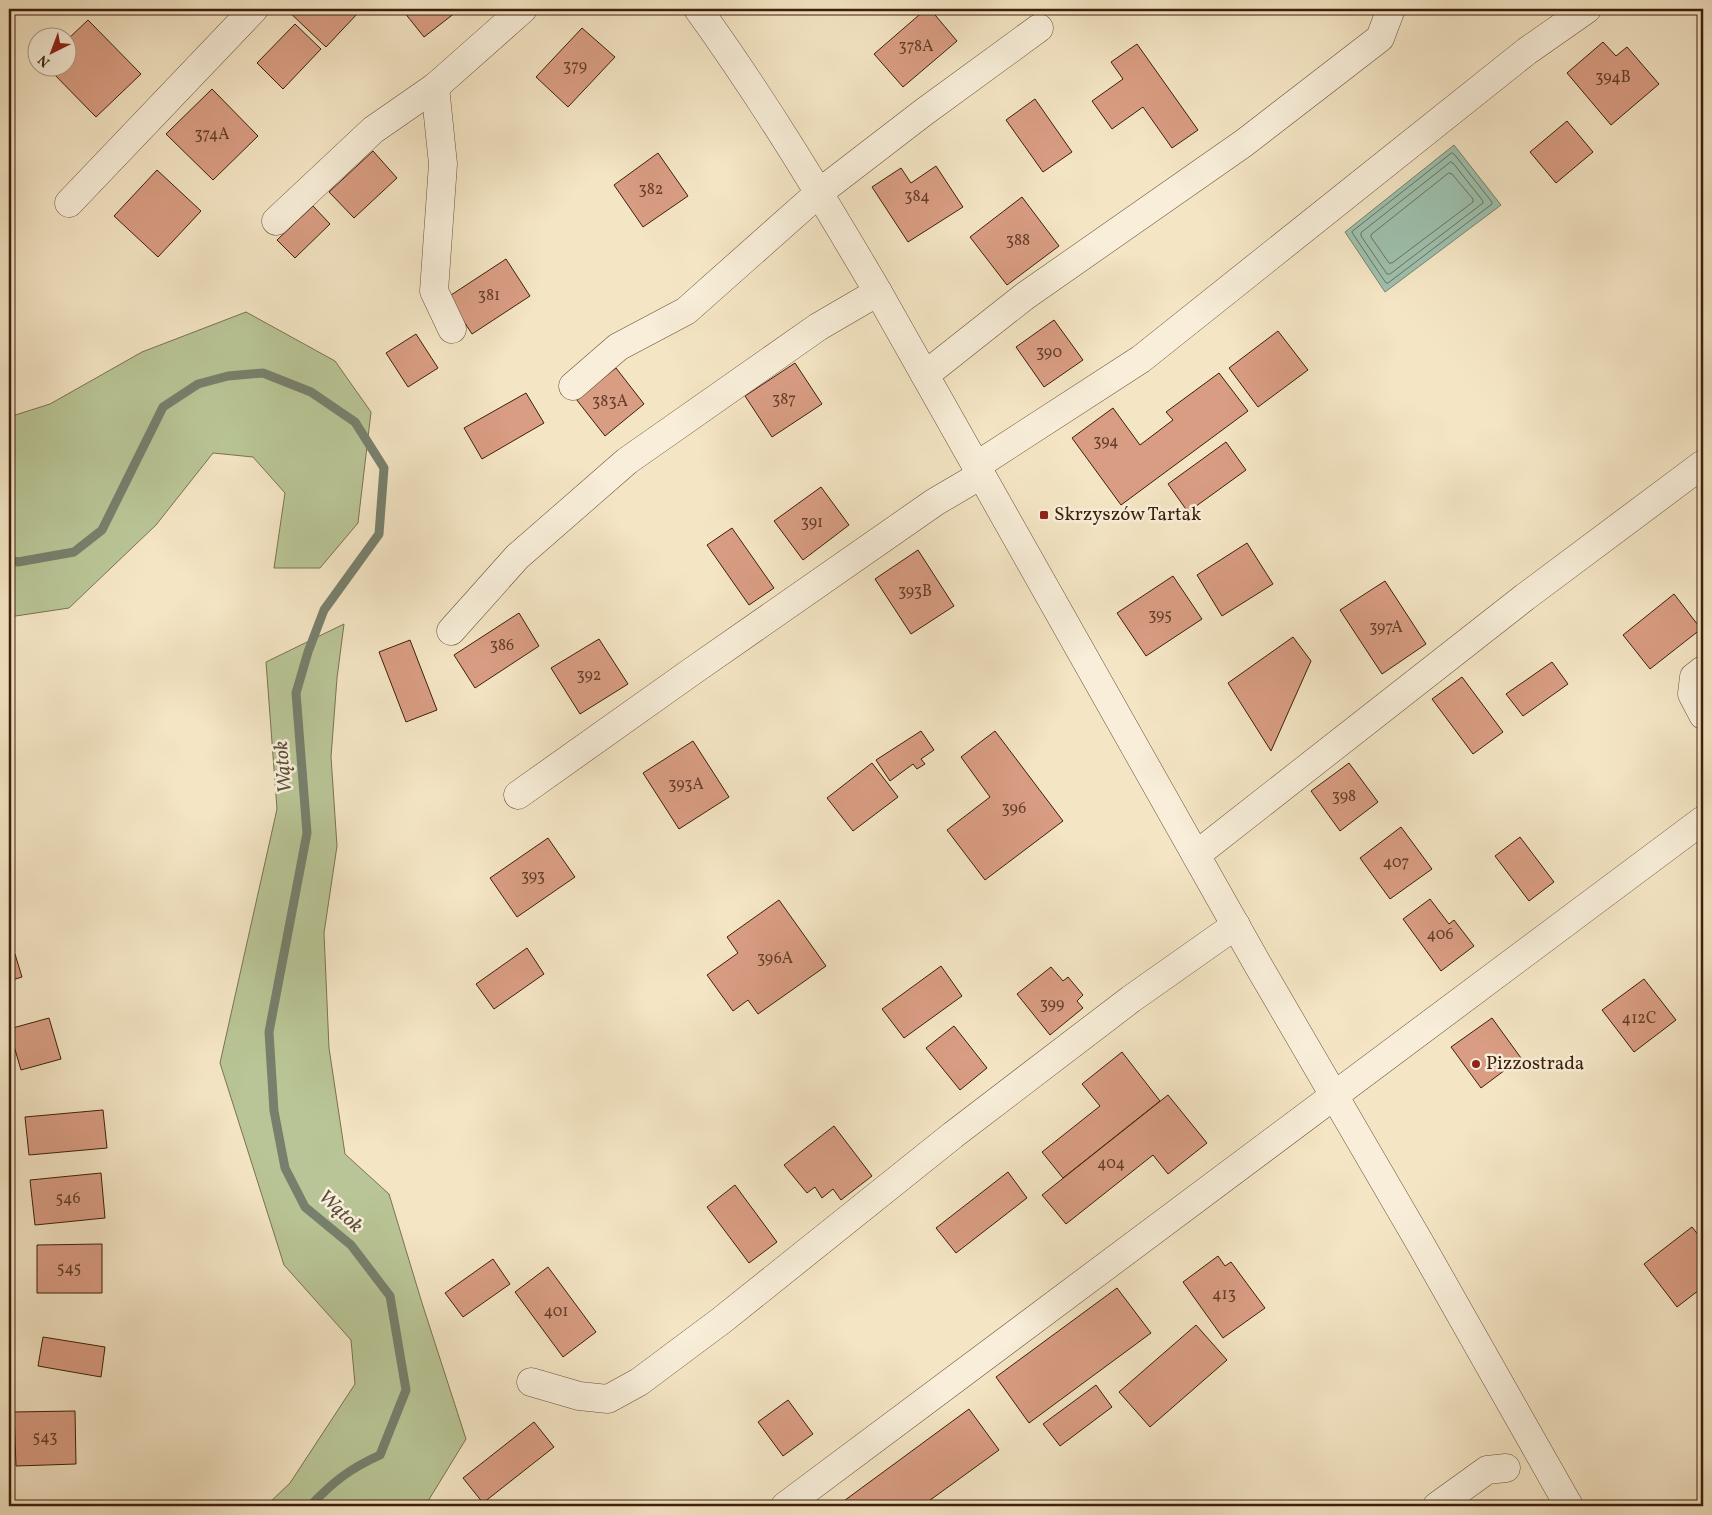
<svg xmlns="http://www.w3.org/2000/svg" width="1712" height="1515" font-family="Vollkorn,serif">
<rect width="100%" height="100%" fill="#f4e5c4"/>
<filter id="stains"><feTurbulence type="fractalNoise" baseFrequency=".004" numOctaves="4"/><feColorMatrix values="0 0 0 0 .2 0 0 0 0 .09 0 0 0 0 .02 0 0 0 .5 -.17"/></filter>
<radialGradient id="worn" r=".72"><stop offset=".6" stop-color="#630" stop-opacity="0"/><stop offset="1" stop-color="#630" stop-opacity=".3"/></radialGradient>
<g fill="#b9c596" stroke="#7b7250">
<path d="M246,312L335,361L371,412L358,523L320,568H274L285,493L253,457L213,453L156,525L69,608L9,617V417L50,404L142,352Z"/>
<path d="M344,624L337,678L331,757L337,846L324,933L329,1048L345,1154L389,1194L422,1303L466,1439L425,1506H266L290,1483L355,1384L351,1340L284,1265L220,1063L277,809L266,662Z"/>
</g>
<path fill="#9dc0ae" stroke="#77806d" d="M1454,145L1501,205L1385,292L1345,232Z"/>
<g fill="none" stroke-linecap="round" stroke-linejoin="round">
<g stroke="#6d705c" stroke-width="1">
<path d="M1452,153L1454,154L1492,202V204L1388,283H1386L1353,234L1352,232Z"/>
<path d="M1451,162L1453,163L1483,201V203L1390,274H1387L1361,236V233Z"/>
<path d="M1449,173L1452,174L1473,199V202L1392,263H1389L1371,237V235Z"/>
</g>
<path stroke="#77806d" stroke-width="9" d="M9,560L18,562L74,552L102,530L163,407L198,384L228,376L263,373L311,392L355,422L384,468L379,534L324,610L308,652L296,693L307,833L269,1032L274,1111L285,1168L305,1207L351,1245L390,1296L406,1390L380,1455C349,1469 333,1482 310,1506"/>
</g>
<g fill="#d99d83" stroke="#3d1f0b">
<path d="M286,9H354L358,13L326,47Z"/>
<path d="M407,9H460L424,37L404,12Z"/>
<path d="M926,9H930L957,41L903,87L874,54Z"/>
<path d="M88,20L141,74L96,117L48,68H68V39Z"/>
<path d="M295,24L321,49L283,89L257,63Z"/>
<path d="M582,28L615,57L568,107L536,77Z"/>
<path d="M1603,42L1616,56L1627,47L1659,84L1611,125L1567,73Z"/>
<path d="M1137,44L1198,130L1172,148L1143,107L1112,129L1092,101L1123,79L1111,62Z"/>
<path d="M212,89L258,136L213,180L166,134Z"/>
<path d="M1035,99L1072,152L1043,172L1006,120Z"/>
<path d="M1567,121L1593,152L1556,183L1530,152Z"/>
<path d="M373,151L397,178L354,218L329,192Z"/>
<path d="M658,153L688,196L643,227L614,185Z"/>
<path d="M936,166L963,207L908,242L872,187L901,168L911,183Z"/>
<path d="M157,170L201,211L158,257L114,216Z"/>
<path d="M1022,197L1059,246L1007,285L970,237Z"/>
<path d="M313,206L330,224L295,258L277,240Z"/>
<path d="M506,259L530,296L472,334L448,297Z"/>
<path d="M1054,320L1083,360L1044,387L1016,347Z"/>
<path d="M1278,331L1308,370L1258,407L1229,368Z"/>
<path d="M416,334L438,368L408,387L386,353Z"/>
<path d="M795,363L822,404L772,437L745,396Z"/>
<path d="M616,368L644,404L605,436L576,399Z"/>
<path d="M1219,373L1248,411L1121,505L1072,438L1113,408L1140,445L1173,420L1166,412Z"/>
<path d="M526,393L544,423L482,459L464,428Z"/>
<path d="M1226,442L1246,470L1188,512L1168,484Z"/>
<path d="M821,487L849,525L803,560L774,521Z"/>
<path d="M732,528L774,588L749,605L707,545Z"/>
<path d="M1247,543L1273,584L1222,616L1197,575Z"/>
<path d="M918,550L954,606L911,634L875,579Z"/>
<path d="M1173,576L1202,619L1146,656L1117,613Z"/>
<path d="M1385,581L1426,644L1382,674L1340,610Z"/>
<path d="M1674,594L1701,629L1650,669L1623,635Z"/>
<path d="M519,613L539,646L475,688L454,655Z"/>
<path d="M1293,637L1311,661L1271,751L1228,683Z"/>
<path d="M599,639L628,684L580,714L551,668Z"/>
<path d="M410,640L437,710L406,722L379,652Z"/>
<path d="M1552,662L1568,684L1523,716L1506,694Z"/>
<path d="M1462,677L1503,732L1473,754L1432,699Z"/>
<path d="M921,731L934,750L921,759L925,764L917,769L913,764L890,781L876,760Z"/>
<path d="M995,731L1063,821L985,880L947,830L990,797L961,757Z"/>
<path d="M693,741L729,797L679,829L643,773Z"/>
<path d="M872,763L898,797L853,831L827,798Z"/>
<path d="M1349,763L1378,802L1340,831L1311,791Z"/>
<path d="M1401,827L1432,869L1390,899L1360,858Z"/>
<path d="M1520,837L1554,882L1529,901L1495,856Z"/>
<path d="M548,838L575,877L517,917L490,878Z"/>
<path d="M1430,899L1449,924L1454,920L1474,946L1441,971L1403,919Z"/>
<path d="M779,900L826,966L758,1014L748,1000L733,1011L707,975L738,953L727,937Z"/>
<path d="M527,948L544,974L494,1009L476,984Z"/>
<path d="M15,954L22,977L9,981V956Z"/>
<path d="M941,966L962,996L904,1038L882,1009Z"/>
<path d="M1051,967L1063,981L1068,977L1083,995L1077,1001L1083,1008L1050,1035L1017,994Z"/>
<path d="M1644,979L1676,1020L1634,1052L1602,1010Z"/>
<path d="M49,1018L61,1059L21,1070L9,1029Z"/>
<path d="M1492,1018L1521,1058L1481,1088L1451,1047Z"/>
<path d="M954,1026L987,1068L960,1090L926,1048Z"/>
<path d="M1122,1052L1160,1101L1063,1178L1042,1152L1100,1106L1082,1084Z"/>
<path d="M1168,1095L1207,1143L1168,1174L1153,1155L1066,1224L1042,1195Z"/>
<path d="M103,1110L107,1148L29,1155L25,1117Z"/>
<path d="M834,1126L872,1176L841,1200L833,1189L822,1198L815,1187L807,1193L784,1165Z"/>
<path d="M1008,1172L1027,1198L956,1253L936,1228Z"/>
<path d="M101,1173L105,1218L35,1225L30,1180Z"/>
<path d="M735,1185L777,1242L749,1263L707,1207Z"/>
<path d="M1692,1227L1703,1241V1287L1677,1307L1644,1264Z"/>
<path d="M102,1244V1293H37V1245Z"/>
<path d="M1218,1256L1225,1266L1231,1262L1265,1308L1223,1338L1183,1282Z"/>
<path d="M493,1259L510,1284L463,1317L445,1293Z"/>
<path d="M548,1267L596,1332L563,1357L515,1292Z"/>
<path d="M1117,1288L1151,1333L1029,1423L996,1377Z"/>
<path d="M1196,1325L1227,1360L1150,1427L1119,1392Z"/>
<path d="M43,1337L105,1347L101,1377L38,1366Z"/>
<path d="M1096,1385L1112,1407L1060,1446L1043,1424Z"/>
<path d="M788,1400L813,1434L783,1456L758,1422Z"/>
<path d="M969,1409L999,1450L922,1506H837Z"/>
<path d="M75,1411L76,1464L16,1466L14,1412Z"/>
<path d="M534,1422L554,1447L483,1503L463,1478Z"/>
<path d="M115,1501L117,1506H101Z"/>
</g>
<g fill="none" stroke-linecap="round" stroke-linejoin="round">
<g stroke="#6b5039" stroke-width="29">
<g id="minor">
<path d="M698,9C763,99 821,195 878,292L1258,965L1420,1243L1569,1506"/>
<path d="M435,87L443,164L434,291L452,329"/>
<path d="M69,203L254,9"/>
<path d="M276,221L373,130L435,87L523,9"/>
<path d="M925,375L1025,296L1244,143L1380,38L1391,9"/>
<path d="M573,386L618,347L686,311L820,192L924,112L1039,28"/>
<path d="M976,466L1141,359L1527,51L1587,9"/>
<path d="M451,631L517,557L627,461L818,327L878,292"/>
<path d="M1703,670L1694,677L1692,694L1703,715"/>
<path d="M518,795L694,670L935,502L981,475"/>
<path d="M1196,855L1525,597L1703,464"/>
<path d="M531,1382L579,1396L608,1399L639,1382L722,1320L953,1135L1131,999L1236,925"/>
<path d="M785,1506L1703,820"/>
<path d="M1437,1506L1487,1470L1506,1468"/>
</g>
</g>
<use href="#minor" stroke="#f8eed9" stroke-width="28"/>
</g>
<g fill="#8f2418" stroke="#f8eed9" stroke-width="2">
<rect x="1039" y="510" width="10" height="10" rx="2.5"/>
<circle cx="1476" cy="1064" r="5"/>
</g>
<g text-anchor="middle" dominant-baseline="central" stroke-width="5" stroke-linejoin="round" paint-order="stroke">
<g font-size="16" fill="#643e29">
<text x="916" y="47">378A</text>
<text x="575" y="67">379</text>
<text x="1613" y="78">394B</text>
<text x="212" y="135">374A</text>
<text x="651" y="190">382</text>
<text x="917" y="197">384</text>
<text x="1018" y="241">388</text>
<text x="489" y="296">381</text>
<text x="1049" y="353">390</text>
<text x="784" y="400">387</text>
<text x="610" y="402">383A</text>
<text x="1106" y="442">394</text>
<text x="812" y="523">391</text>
<text x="915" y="592">393B</text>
<text x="1160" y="616">395</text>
<text x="1386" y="628">397A</text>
<text x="502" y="646">386</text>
<text x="589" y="676">392</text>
<text x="686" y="785">393A</text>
<text x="1344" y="797">398</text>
<text x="1014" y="809">396</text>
<text x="1396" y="863">407</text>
<text x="533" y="877">393</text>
<text x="1440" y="935">406</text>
<text x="775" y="959">396A</text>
<text x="1052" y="1005">399</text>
<text x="1639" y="1019">412C</text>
<text x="1111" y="1164">404</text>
<text x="68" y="1199">546</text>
<text x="69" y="1269">545</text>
<text x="1224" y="1295">413</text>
<text x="556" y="1312">401</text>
<text x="45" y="1438">543</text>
</g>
<g font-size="19" fill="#3d1f0b" stroke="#f8eed9" text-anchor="start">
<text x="1054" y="515">Skrzyszów Tartak</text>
<text x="1486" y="1064">Pizzostrada</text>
</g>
<g font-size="20" font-style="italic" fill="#5a4f3c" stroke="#f8eed9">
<text transform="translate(284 767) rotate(-95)">Wątok</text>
<text transform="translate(340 1212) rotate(43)">Wątok</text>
</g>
</g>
<rect width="1712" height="1515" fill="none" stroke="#f4e5c4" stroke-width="30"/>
<rect x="10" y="10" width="1692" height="1495" fill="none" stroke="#3d1f0b" stroke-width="2.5"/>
<rect x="15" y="15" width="1682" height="1485" fill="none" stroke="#3d1f0b"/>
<g transform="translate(52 52) rotate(222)"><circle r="24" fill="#f8eed9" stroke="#ad9b87"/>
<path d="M0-4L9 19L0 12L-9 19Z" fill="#8f2418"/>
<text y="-8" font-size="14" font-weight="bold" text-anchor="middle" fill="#3d1f0b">N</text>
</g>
<rect width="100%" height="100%" filter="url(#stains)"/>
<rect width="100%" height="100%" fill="url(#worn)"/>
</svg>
